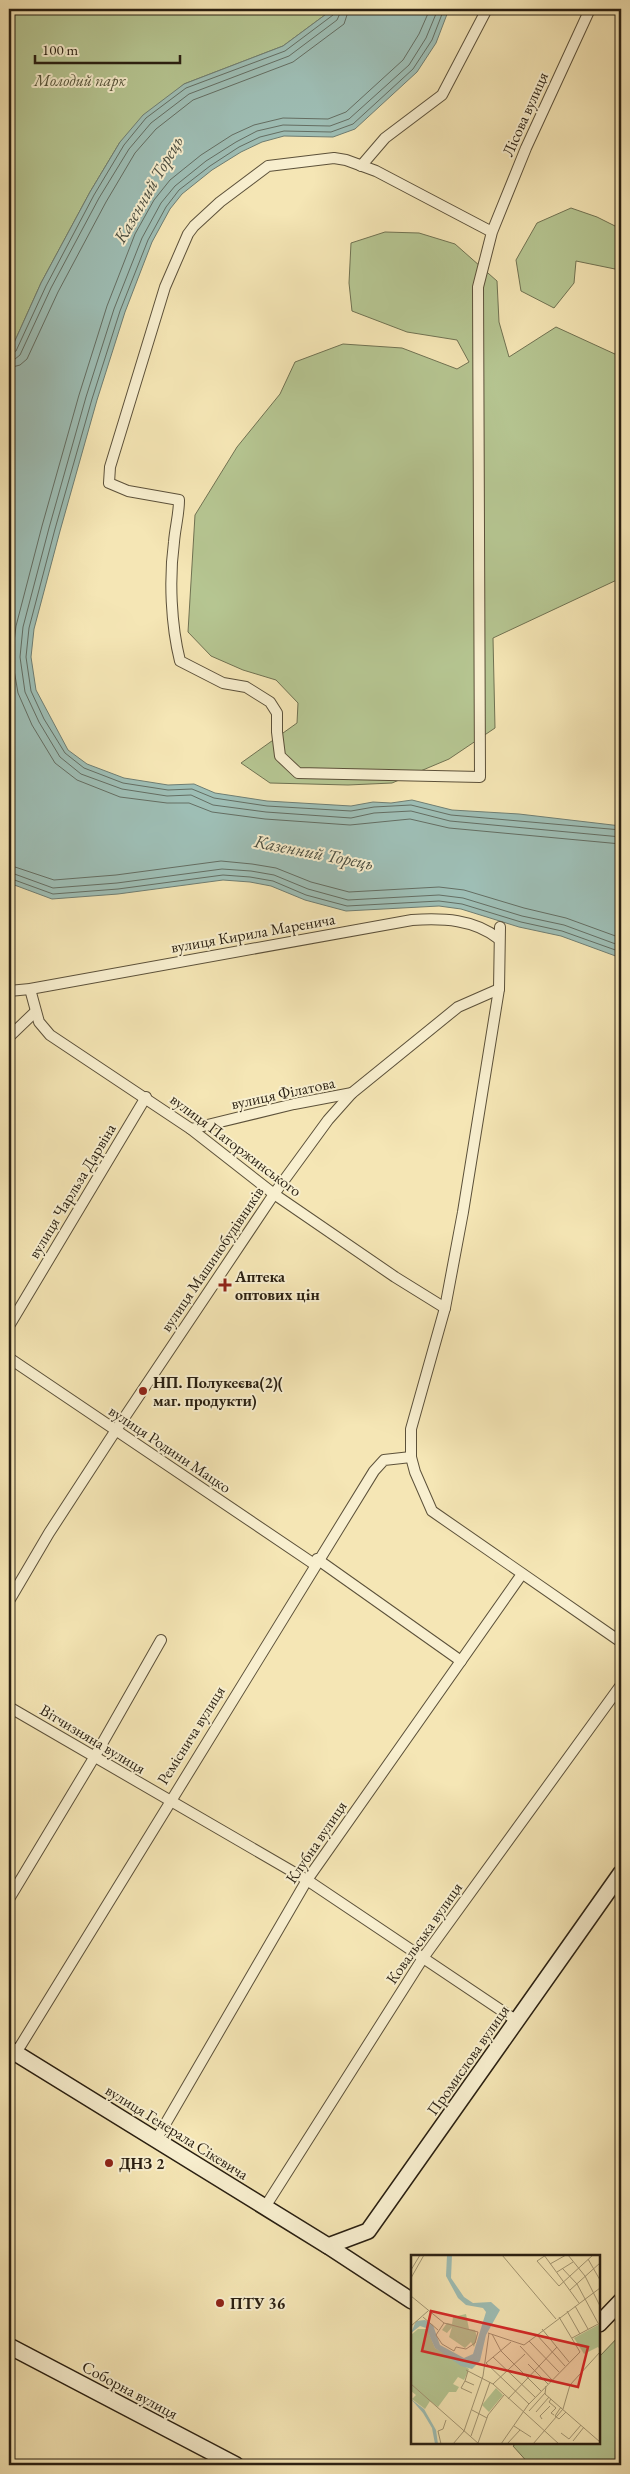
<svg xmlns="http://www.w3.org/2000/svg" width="630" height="2474" font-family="'EB Garamond',serif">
<rect width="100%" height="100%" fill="#f5e6b5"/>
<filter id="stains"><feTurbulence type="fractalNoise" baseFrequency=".004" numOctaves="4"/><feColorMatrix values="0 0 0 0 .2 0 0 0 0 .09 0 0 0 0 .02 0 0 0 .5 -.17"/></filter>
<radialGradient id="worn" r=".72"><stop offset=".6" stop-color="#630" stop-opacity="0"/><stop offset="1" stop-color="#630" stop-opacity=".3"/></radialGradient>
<g fill="#b6c692" stroke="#707252">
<path d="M9,9H333L283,46L184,84L120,142L90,192L41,283L9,354Z"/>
<path d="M571,208L597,217L621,229V265L615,269L576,261L574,283L554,308L521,291L516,260L537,223Z"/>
<path d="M385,232L419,233L455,244L497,281L499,322L509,357L556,327L617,355L621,371V578L493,638L495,728L449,759L392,783L348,785L270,783L241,763L297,723L298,703L276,680L243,670L211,656L188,632L195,515L237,447L280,394L295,362L343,344L402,348L457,369L469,362L457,340L407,332L352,311L349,283L351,243Z"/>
<path d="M621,2334V2465H530L513,2446L517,2443H599V2357Z"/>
</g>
<path fill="#9ebeb5" stroke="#6f7e73" d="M333,9H449L436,43L417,72L355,129L333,137L284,136L262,142L241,152L212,170L182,194L170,209L152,242L125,312L97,400L60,531L34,629L31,657L36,690L68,750L87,764L124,778L168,785L194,784L215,793L267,801L351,806L373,802L391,803L412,800L452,810L519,814L621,826V958L561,936L519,927L461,909L439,906L346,911L305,900L271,886L250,882L223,880L118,894L52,899L9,883V354L41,283L90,192L120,142L143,115L184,84L283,46Z"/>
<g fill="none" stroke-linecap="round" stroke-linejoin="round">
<g stroke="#646e63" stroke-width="1">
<path d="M430,9L419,34L403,60L346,112L328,119L283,118L254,125L232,135L201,155L170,180L154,200L135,234L107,306L79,395L42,526L16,626L12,658L18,693L32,725L55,763L77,780L120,797L167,803H189L212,812L265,819L350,825L410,819L449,828L621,844"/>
<path d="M438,9L426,38L409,65L349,119L330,126L283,125L257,131L236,142L206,161L175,186L161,203L142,238L114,309L86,397L49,528L23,627L20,657L25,692L39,722L60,757L81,774L122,789L167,796L191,795L213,805L266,812L351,818L374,813L411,811L450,821L621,837"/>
<path d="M444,9L432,40L413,69L353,124L331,132L284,131L260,137L239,147L210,166L179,190L166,207L148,240L120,311L92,399L55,529L29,628L26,657L31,691L44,719L65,753L84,768L123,783L168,790L192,789L214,798L267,806L351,811L374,807L411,805L451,815L621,830"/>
<path d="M9,354L16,351L46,286L94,195L124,145L146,118L186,88L285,51L333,15L336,9"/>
<path d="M9,360L15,359L20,355L51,288L99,198L129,149L151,123L189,94L289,56L337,20L342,9"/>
<path d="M9,368L20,365L27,359L58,292L106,202L135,153L156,129L193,100L293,62L344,24L349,9"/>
<path d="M9,865L54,880L116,875L221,861L252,864L276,868L311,882L349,892L439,887L464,890L524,908L566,918L621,938"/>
<path d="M9,872L53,888L117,883L222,869L251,871L274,875L308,889L348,900L439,895L463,898L522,916L564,925L621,946"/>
<path d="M9,878L53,894L118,889L223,875L250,877L273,881L306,895L347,906L439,901L462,904L521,922L562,931L621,952"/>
</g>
<g stroke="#5c513a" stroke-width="12">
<g id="street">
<path d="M361,166L385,138L442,95L487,9"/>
<path d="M492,232L376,171L346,160L334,158L268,166L220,202L194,226L188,234L165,287L110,467L109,483L128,491L179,500C179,515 175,528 174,542C169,579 171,625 180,661L223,683L246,687L270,702L277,713V732L280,756L298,773L480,777L478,287L492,232L526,148L590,9"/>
<path d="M500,927L499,989L463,1212L445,1308L411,1429V1457L415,1472L432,1511L621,1642"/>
<path d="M30,989L39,1022L50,1035L191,1129L274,1194L395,1277L445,1308"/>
<path d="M9,991L30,989L412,920C443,918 474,919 499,939"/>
<path d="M9,1037L35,1012"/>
<path d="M191,1129L294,1104L352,1093"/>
<path d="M9,1326L146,1097"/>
<path d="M9,1358L314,1564"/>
<path d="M317,1559L461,1661"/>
<path d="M9,1601L49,1533L116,1430L274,1194L328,1120L352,1093L458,1007L499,989"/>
<path d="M9,1707L307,1880L517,2021"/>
<path d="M9,1899L95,1756L161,1640"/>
<path d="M16,2053L374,1471L384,1460L411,1457"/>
<path d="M156,2140L307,1880L522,1574"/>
<path d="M265,2207L423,1958L621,1685"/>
</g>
</g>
<g stroke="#291f11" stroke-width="18">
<g id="secondary">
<path d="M9,2049L328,2246L412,2301"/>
<path d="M328,2246L368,2231L621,1873"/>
<path d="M599,2324L621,2301"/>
<path d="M9,2346L236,2465"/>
</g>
</g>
<use href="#street" stroke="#f8efcf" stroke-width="10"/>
<use href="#secondary" stroke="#f8efcf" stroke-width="15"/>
</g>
<g fill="#8f2418" stroke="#f8efcf" stroke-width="2">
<path d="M222.5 1277.5h5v5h5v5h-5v5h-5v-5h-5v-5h5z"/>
<circle cx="143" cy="1391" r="5"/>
<circle cx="109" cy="2163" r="5"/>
<circle cx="220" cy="2303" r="5"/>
</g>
<g text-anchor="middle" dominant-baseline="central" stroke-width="4" stroke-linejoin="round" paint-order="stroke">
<g font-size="16" font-style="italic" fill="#535138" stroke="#f8efcf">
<text x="80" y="80">Молодий парк</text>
</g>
<g font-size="16" fill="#291f11" stroke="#f8efcf">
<text transform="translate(525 114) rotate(-66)">Лісова вулиця</text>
<text transform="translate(253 933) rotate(-10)">вулиця Кирила Маренича</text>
<text transform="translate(283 1093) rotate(-12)">вулиця Філатова</text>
<text transform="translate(236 1145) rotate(37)">вулиця Паторжинського</text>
<text transform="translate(72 1191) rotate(-59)">вулиця Чарльза Дарвіна</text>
<text transform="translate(212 1259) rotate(-56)">вулиця Машинобудівників</text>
<text transform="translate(170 1449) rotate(34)">вулиця Родини Мацко</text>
<text transform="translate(191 1735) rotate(-58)">Реміснича вулиця</text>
<text transform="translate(93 1739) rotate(31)">Вітчизняна вулиця</text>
<text transform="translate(316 1842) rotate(-56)">Клубна вулиця</text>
<text transform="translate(424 1933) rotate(-55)">Ковальська вулиця</text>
<text transform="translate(468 2060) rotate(-55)">Промислова вулиця</text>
<text transform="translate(177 2132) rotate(32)">вулиця Генерала Сікевича</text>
<text transform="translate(130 2390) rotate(28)">Соборна вулиця</text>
</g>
<g font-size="16" font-weight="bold" fill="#291f11" stroke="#f8efcf" text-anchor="start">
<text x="235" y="1276">Аптека<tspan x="235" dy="18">оптових цін</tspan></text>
<text x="153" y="1382">НП. Полукеєва(2)(<tspan x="153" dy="18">маг. продукти)</tspan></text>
<text x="119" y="2163">ДНЗ 2</text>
<text x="230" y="2303">ПТУ 36</text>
</g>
<g font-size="18" font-style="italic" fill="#4c4f42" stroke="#f8efcf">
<text transform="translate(148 189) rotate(-60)">Казенний Торець</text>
<text transform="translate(314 852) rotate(11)">Казенний Торець</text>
</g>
</g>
<g transform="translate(411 2255)">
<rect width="189" height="189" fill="#f5e6b5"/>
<path d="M55,59L58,74L64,75L66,82L63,92L60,87L54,93L38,82L41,72L36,78L31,75L36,68L41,69L42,62ZM189,69V95L187,92L173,99L163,83ZM7,74H16L24,93L58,114L53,125L47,122L42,129L48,132L45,137H38L27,152L19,146L14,154L1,144L5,140L0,136V80ZM85,133L92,140L78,157L71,150Z" fill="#b6c692"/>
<path d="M36,0H41L40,23L53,42L62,48L80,47L89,55L75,80L69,106L61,114L50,111L24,93L15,73L9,71L0,78L5,66L14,65L22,70L29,90L53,103L62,99L75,57L72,53L55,50L47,43L35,21ZM0,144L13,154L25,175L27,189H24L21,173L12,158Z" fill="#9ebeb5"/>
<path fill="none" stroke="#a39673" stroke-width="1" d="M91,0L145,64M133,0L168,48M135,0L126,6L148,31L182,0M157,0L174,21L189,51M177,4L189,25M139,9L155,0M151,13L166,29L187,68M0,15L9,0M146,17L162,7M0,23L13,0M159,35L189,8M0,41L33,68L67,77L64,88L55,94L45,92L43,96L31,89L25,80L33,68M164,51L177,74M156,56L169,79M12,62L27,75M0,71L17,56M131,74L158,107M77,78L113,90L189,33M81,79L90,96L130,136M125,79L154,111M161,83L189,68M118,86L148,117M109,91L141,125M82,102L124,142M75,108L118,149M75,108L100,87M117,109L137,129M55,115L82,129L148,189M57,116L54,126L63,130M54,126L50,133L61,138M0,129L68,189M82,129L114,99M135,131L134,139L189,187M97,144L146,92M140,144L138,147L145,153L140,158L143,160M150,152L144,161L148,164L155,157M61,155L76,163M118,156L134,138M125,157L138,142M131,164L129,161L139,151M103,171L120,182M150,178L158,184L170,170M60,181L79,127M162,186L173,172M67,188L77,160L93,140M30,189L27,176L32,174L35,165M42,189L53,176L72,121L78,78M90,189L117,150L169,97L148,62M96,189L109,175M122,189L152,154L159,130L189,97"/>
<path fill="#d62828" fill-opacity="0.15" stroke="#d62828" stroke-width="2.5" d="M20,56L177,92L167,132L11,96Z"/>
<rect width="189" height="189" fill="none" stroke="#291f11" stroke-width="2.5"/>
</g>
<rect width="630" height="2474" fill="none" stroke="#f5e6b5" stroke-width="30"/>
<rect x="10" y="10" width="610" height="2454" fill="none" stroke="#291f11" stroke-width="2.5"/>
<rect x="15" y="15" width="600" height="2444" fill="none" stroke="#291f11"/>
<path d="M35 55v8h145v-8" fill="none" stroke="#291f11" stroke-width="2.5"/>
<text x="42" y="55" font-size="15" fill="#291f11" stroke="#f8efcf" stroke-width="4" paint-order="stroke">100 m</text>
<rect width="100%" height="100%" filter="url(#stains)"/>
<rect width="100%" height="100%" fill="url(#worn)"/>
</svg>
